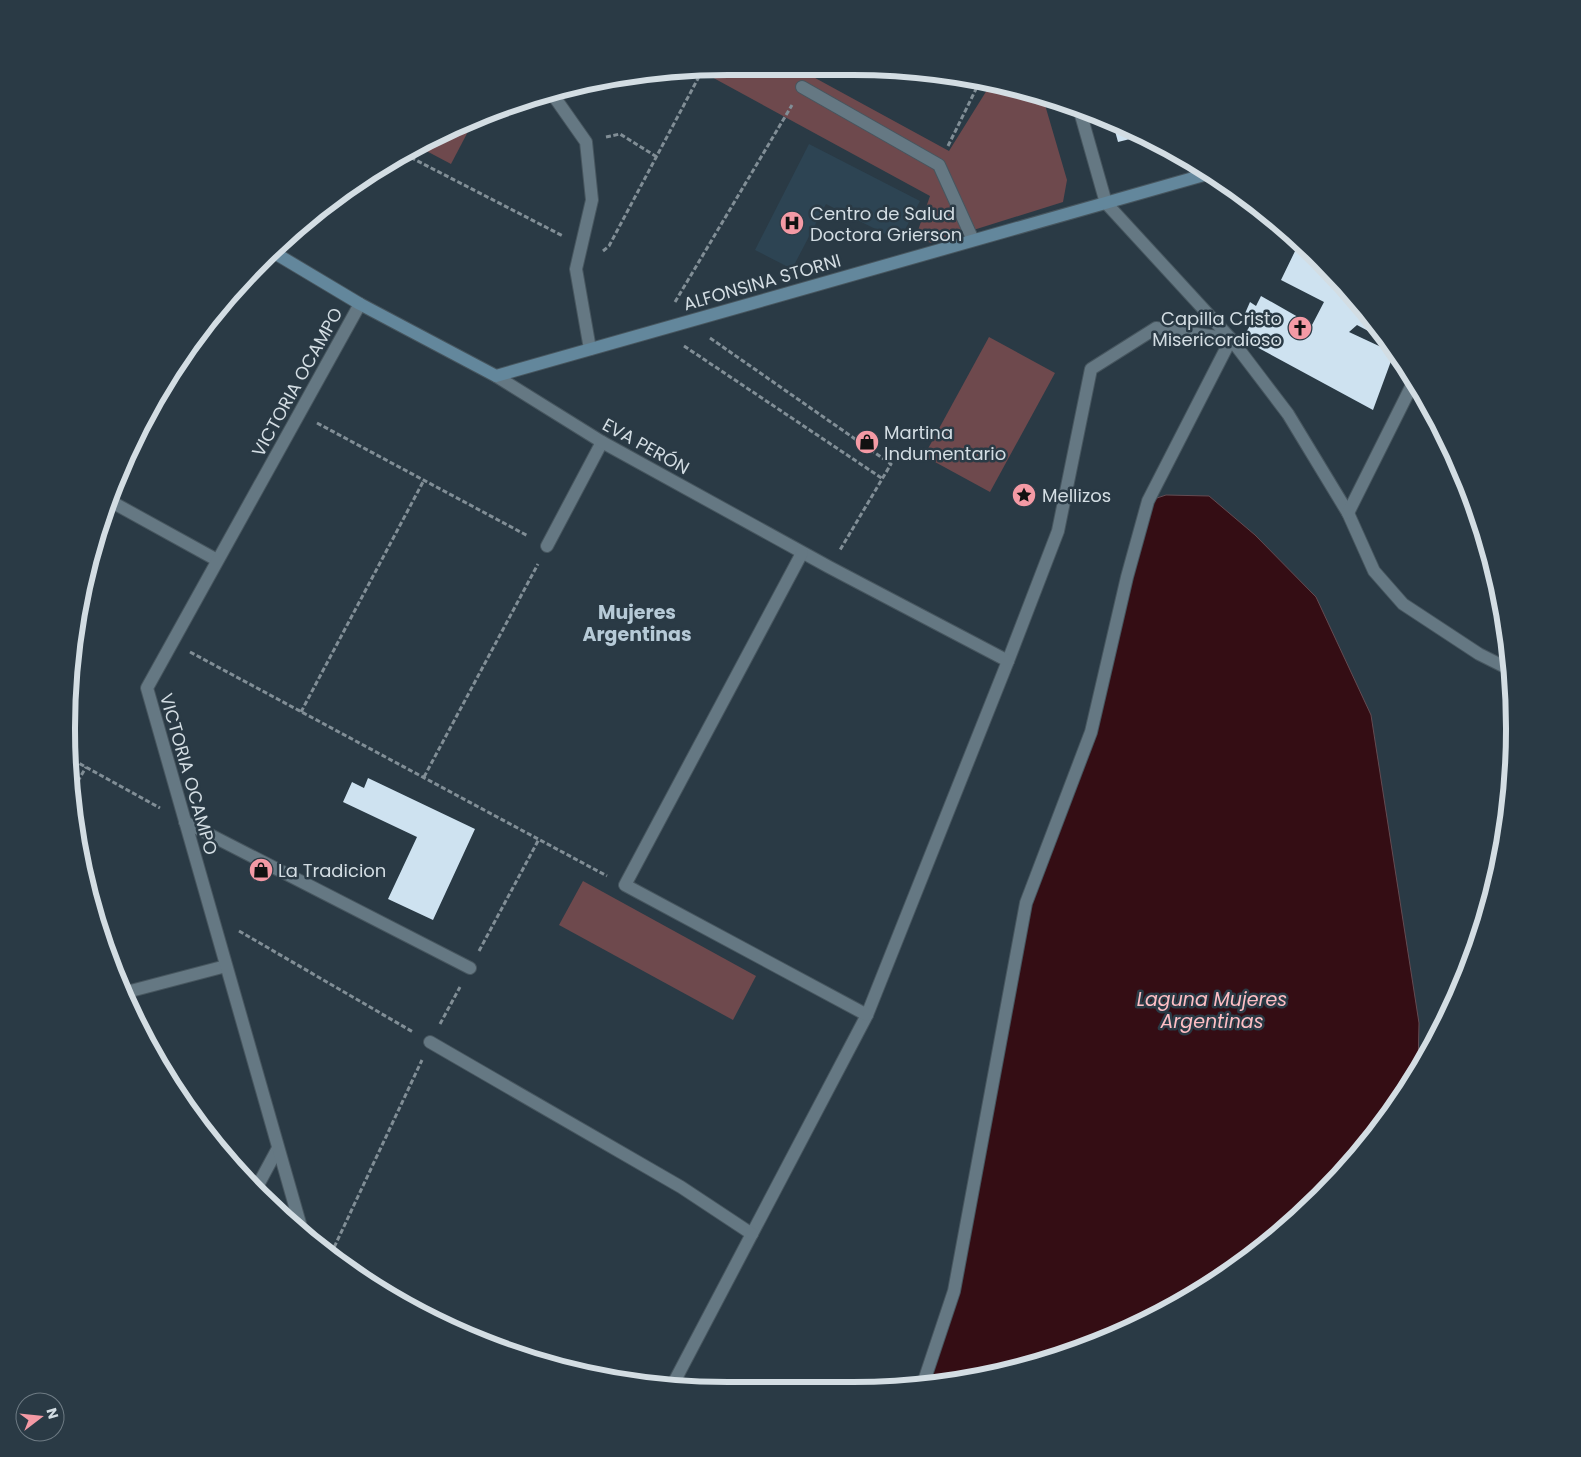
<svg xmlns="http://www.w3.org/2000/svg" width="1581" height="1457" font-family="Poppins,sans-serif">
<rect width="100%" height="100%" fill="#2a3a45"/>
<path fill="#2d4453" d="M809,144L920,201L899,241L826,204L792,269L755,250Z"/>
<g fill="#6e494d">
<path d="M729,66L795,67L949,151L992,82L1043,98L1067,180L1063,202L932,243L915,239L930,196L697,69Z"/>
<path d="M473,122L451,164L417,146L436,134Z"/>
<path d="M989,337L1055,373L990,492L924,456Z"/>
<path d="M583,881L756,976L733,1020L559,925Z"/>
</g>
<path fill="#340d14" stroke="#644b52" d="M1166,495L1209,496L1255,535L1316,597L1371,715L1419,1023L1418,1069L1403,1097L1321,1197L1220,1279L1106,1340L981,1378L923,1384L954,1291L1026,903L1091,732L1148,501Z"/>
<g fill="#cee2f0">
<path d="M1112,120L1142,136L1118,142Z"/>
<path d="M1297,247L1321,260L1387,341L1357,325L1349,332L1394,353L1373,410L1242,339L1251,324L1243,318L1250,302L1256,306L1261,296L1312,325L1324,302L1281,280Z"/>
<path d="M368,778L475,829L433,920L388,899L417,837L343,802L352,782L364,788Z"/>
</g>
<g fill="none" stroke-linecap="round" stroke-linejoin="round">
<g stroke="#47565f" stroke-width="14">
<g id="lane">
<path d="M547,546L602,442"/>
<path d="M923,1384L954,1291L1026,903L1091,732L1127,577L1148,501L1231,339L1156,328L1091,369L1058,531L1008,661"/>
</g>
</g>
<g stroke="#47565f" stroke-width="14">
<g id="street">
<path d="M802,87L939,165L973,240"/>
<path d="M553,95L586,142L592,200L576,269L590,349"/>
<path d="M1079,108L1106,203L1231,339L1288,414L1348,513L1374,571L1403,604L1479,654L1509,669"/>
<path d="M496,376L602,442L829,567L1008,661L867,1015L672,1386"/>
<path d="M110,501L217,560"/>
<path d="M1348,513L1414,381"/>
<path d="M802,553L625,885L867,1015"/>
<path d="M185,822L470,968"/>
<path d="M123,993L226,966"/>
<path d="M430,1042L681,1187L752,1234"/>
<path d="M257,1187L278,1148"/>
<path d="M303,1234L147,688L360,304"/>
</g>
</g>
<g stroke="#47565f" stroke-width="14">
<path id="secondary" d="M273,252L360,304L496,376L1211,173"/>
</g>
<g stroke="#818e96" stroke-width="3" stroke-dasharray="5 2.5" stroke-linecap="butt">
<path d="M766,67L784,77"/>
<path d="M974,78L980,81"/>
<path d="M606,137L620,134L657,157"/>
<path d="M948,146L981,79"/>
<path d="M404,154L563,236"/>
<path d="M603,251L609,246L703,69"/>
<path d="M675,302L792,105"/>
<path d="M710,338L891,464L840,550"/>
<path d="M684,346L883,479"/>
<path d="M317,423L528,536"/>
<path d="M190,652L607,876"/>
<path d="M301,712L424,480"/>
<path d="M73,760L160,808"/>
<path d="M424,777L538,564"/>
<path d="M74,788L86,767"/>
<path d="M239,931L413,1032"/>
<path d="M479,951L539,839"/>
<path d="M440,1024L460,987"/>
<path d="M331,1254L422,1060"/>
</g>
<use href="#lane" stroke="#657883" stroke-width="12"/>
<use href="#street" stroke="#657883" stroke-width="12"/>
<use href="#secondary" stroke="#63879c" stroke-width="12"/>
</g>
<defs>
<g id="hospital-disc" transform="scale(1.25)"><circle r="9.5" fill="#f49aa5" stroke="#2a3a45"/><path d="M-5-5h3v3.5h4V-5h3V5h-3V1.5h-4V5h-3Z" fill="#111"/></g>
<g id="church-disc" transform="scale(1.25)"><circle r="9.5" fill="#f49aa5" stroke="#2a3a45"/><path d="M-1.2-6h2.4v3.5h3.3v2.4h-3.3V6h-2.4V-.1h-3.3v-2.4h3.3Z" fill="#111"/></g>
<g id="shop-disc" transform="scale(1.25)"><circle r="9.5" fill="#f49aa5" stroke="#2a3a45"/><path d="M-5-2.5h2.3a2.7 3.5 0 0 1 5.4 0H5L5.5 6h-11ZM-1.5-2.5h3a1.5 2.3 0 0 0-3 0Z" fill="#111"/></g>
<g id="sight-disc" transform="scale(1.25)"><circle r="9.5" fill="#f49aa5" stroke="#2a3a45"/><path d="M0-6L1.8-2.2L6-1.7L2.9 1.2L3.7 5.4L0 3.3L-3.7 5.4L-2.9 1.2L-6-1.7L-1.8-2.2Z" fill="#111"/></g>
</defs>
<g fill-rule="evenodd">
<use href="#hospital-disc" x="792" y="223"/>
<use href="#church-disc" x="1300" y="328"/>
<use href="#shop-disc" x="867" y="442"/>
<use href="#sight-disc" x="1024" y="495"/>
<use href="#shop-disc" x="261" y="870"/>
</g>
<g text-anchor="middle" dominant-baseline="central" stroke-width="5" stroke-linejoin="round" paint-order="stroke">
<g font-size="18" fill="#d3dde3" stroke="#2a3a45" text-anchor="start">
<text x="810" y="213">Centro de Salud<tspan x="810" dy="21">Doctora Grierson</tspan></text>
<text x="1282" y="318" text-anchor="end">Capilla Cristo<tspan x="1282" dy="21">Misericordioso</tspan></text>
<text x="884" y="432">Martina<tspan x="884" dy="21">Indumentario</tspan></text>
<text x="1042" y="495">Mellizos</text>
<text x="278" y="870">La Tradicion</text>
</g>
<g font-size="18" fill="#d3dde3" stroke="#2a3a45">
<text transform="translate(762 282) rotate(-16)">ALFONSINA STORNI</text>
<text transform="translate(297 382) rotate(-61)">VICTORIA OCAMPO</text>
<text transform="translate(646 446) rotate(29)">EVA PERÓN</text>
<text transform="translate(189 774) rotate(74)">VICTORIA OCAMPO</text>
</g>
<g font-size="19" font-weight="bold" fill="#b6cad7" stroke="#2a3a45">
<text x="637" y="612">Mujeres<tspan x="637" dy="22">Argentinas</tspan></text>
</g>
<g font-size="19" font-style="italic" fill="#febec4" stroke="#2a3a45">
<text x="1212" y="999">Laguna Mujeres<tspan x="1212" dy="22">Argentinas</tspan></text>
</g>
</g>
<path d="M0 0H1581V1457H0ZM728 75H853A653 653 0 0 1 1506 728V729A653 653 0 0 1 853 1382H728A653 653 0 0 1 75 729V728A653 653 0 0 1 728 75Z" fill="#2a3a45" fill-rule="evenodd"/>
<path fill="none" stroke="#d3dde3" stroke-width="6" d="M728 75H853A653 653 0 0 1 1506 728V729A653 653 0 0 1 853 1382H728A653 653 0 0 1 75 729V728A653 653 0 0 1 728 75Z"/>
<g transform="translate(40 1417) rotate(74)"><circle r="24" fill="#2a3a45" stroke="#6e7b84"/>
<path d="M0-4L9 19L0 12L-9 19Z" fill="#f49aa5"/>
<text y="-8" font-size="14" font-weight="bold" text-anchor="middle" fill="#d3dde3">N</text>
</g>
</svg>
